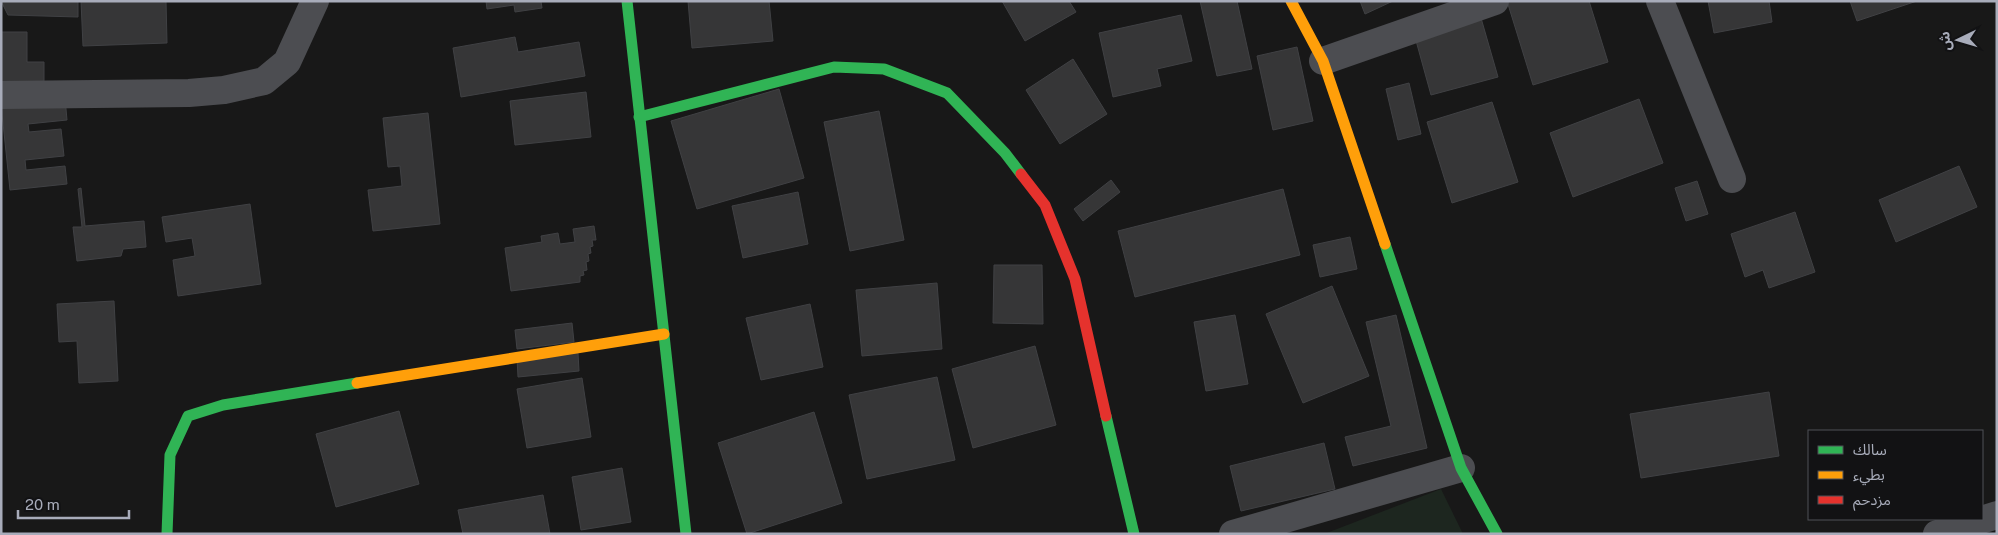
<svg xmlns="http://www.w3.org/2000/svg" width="1998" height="535" font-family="'Public Sans','Noto Sans Arabic',sans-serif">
<rect width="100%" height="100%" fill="#181818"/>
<path fill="#1d261f" d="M1441,489L1463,534H1324Z"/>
<g fill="#363637" stroke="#404144">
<path d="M1,1H78V17L8,15Z"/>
<path d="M81,1H166L167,43L83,46Z"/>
<path d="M486,1H541L542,8L515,12L514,5L487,9Z"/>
<path d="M688,1H769L773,41L692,48Z"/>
<path d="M1002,1H1069L1076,12L1025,41Z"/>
<path d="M1200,1H1237L1252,69L1217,76Z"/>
<path d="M1360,1H1393L1365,14Z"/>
<path d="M1507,1H1589L1608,62L1533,85Z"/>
<path d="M1708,1H1769L1772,22L1714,33Z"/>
<path d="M1850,1H1917L1857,21Z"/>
<path d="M1181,15L1192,61L1157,69L1161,86L1113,97L1099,33Z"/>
<path d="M1481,18L1498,77L1431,95L1415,37Z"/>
<path d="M1,32H27V62H44V84H1Z"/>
<path d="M515,37L518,52L579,42L585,76L461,97L453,48Z"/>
<path d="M1297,47L1313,121L1273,130L1257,56Z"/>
<path d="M1073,59L1107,114L1060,144L1026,90Z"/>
<path d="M1409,83L1421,134L1398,140L1386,89Z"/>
<path d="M779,89L804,178L697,209L671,121Z"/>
<path d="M586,92L591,137L515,145L510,101Z"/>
<path d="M65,98L67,120L28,124L29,132L61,129L64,156L25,160L26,170L65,166L67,184L10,190L1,104Z"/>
<path d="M1639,99L1663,163L1573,197L1550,133Z"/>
<path d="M1492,102L1518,182L1452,203L1427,122Z"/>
<path d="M879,111L904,240L850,251L824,122Z"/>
<path d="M428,113L440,224L373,231L368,190L402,186L400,166L388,167L383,118Z"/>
<path d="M1959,166L1977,207L1896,242L1879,200Z"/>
<path d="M1111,180L1120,192L1083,221L1074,209Z"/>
<path d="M1697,181L1708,214L1686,221L1675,188Z"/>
<path d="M81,188L85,226L144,221L146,247L123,249L121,256L77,261L73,227H82L78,189Z"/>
<path d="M1283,189L1300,255L1135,297L1118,231Z"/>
<path d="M798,192L808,244L743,258L732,206Z"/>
<path d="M250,204L261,284L178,296L173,260L195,256L192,238L166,242L162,217Z"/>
<path d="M1795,212L1815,272L1769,288L1763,270L1745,277L1731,234Z"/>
<path d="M594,226L596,240H592L593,246L590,247L591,253L588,254L589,261L586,262L587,270L583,271L584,275L580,276V282L511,291L505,248L542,242L541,236L558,233L560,244L575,242L573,229Z"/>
<path d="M1350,237L1357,269L1320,277L1313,245Z"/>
<path d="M994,265H1042L1043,324L993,323Z"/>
<path d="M937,283L942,349L862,356L856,290Z"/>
<path d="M1332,286L1369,376L1303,403L1266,314Z"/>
<path d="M114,301L118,381L79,383L77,341L59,342L57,304Z"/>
<path d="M810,304L823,367L761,380L746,318Z"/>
<path d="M1235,315L1248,384L1206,391L1194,322Z"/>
<path d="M1396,315L1427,448L1353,466L1345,437L1391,426L1366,322Z"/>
<path d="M572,323L574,342L517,349L515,330Z"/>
<path d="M1035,346L1056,425L973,448L952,369Z"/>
<path d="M578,353L579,371L518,377L517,358Z"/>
<path d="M937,377L955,460L867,479L849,395Z"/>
<path d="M582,378L591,437L527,448L517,389Z"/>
<path d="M1769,392L1779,456L1641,478L1630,414Z"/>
<path d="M399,411L419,484L336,507L316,434Z"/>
<path d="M814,412L842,503L747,534L718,443Z"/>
<path d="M1324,443L1335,489L1241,511L1230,466Z"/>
<path d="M622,468L631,522L581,530L572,477Z"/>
<path d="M543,495L550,534H463L458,510Z"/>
</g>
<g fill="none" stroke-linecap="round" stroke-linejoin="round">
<g stroke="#4c4d51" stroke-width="28">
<path d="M1660,1L1732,179"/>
<path d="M1323,61L1495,1"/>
<path d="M1,95L189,93L224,90L264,81L287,62L315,1"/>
<path d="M1233,534L1461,468"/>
<path d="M1937,534L1997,515"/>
</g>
<g stroke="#30b455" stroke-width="11">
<path d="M627,1L686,534"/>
<path d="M639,117L834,67L884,69L947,93L1005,153L1021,174"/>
<path d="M1385,244L1461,468L1497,534"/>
<path d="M1106,416L1134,534"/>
<path d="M167,534L170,455L188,416L223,405L357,383"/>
</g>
<g stroke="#ff9f0a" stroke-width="11">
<path d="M1291,1L1323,61L1385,244"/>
<path d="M357,383L664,334"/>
</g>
<path stroke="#e5322d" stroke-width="11" d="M1021,174L1045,205L1075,279L1106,416"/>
</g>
<rect width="1998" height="535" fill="none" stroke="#a8acba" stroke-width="5"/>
<rect x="1808" y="430" width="175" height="90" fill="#121214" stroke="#4e5056"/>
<rect x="1818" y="446" width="25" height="8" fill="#30b455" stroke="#4e5056"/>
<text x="1853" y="455" font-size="15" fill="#a8acba">سالك</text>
<rect x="1818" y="471" width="25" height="8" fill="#ff9f0a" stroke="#4e5056"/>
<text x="1853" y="480" font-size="15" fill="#a8acba">بطيء</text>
<rect x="1818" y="496" width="25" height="8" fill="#e5322d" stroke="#4e5056"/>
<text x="1853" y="505" font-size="15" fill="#a8acba">مزدحم</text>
<g transform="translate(1958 40) rotate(265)" stroke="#121214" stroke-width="4" paint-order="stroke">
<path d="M0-4L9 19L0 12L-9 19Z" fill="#a8acba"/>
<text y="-8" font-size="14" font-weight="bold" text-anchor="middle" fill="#a8acba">ش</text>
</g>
<path d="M18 510v8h111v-8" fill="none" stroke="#a8acba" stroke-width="2.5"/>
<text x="25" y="510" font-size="15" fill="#a8acba" stroke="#121214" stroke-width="4" paint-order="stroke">20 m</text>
</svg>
